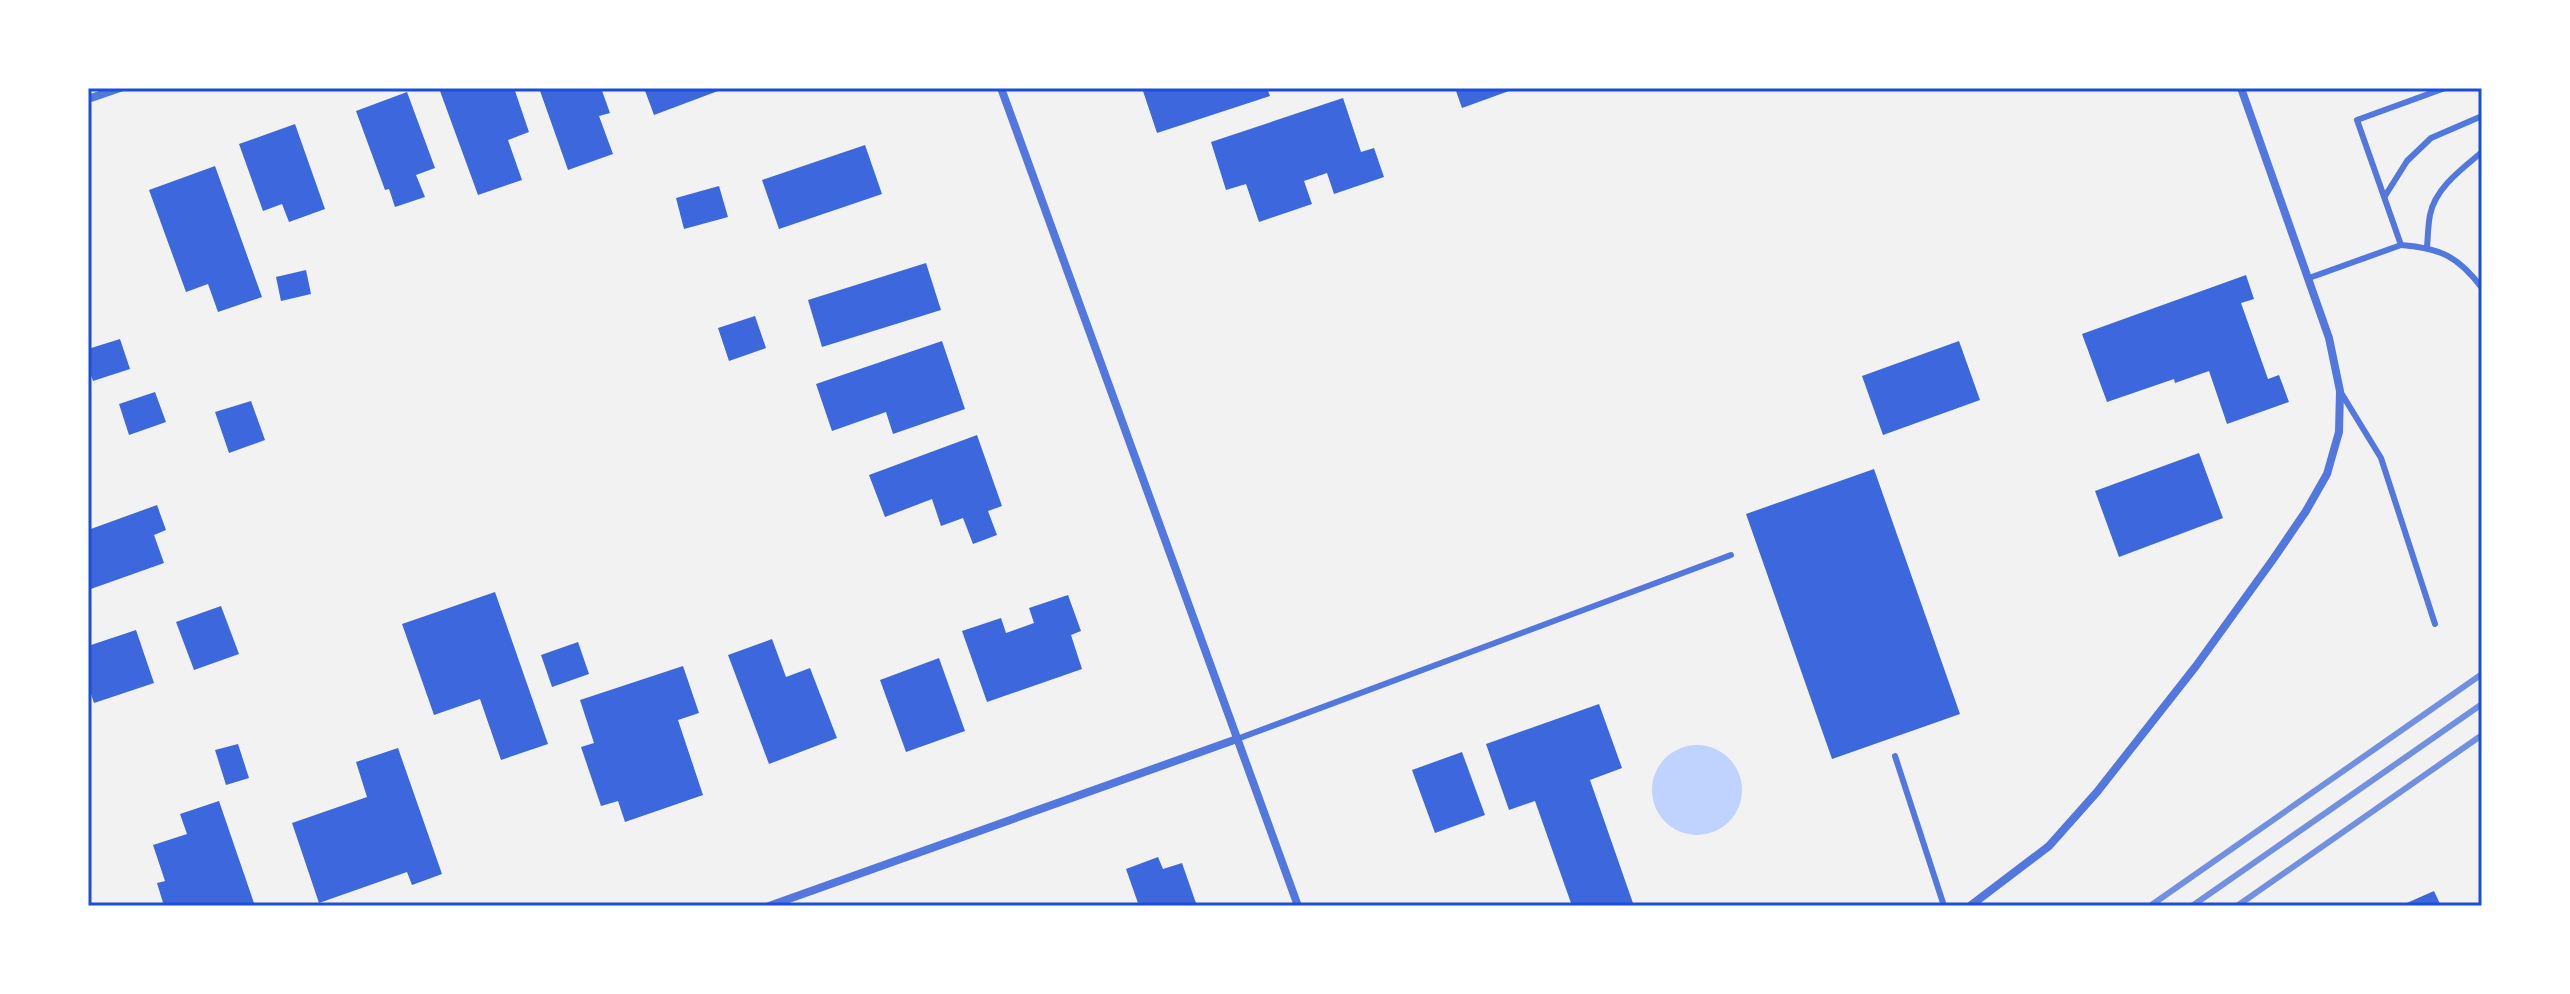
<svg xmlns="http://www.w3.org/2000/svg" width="2570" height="994" font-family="Raleway,sans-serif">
<rect width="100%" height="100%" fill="#f2f2f2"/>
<circle fill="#bfd3fe" cx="1697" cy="790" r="45"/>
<g fill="#3d67dc">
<path d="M448,88H514L529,132L508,140L522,180L478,195L440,91Z"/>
<path d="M539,88H601L610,113L599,116L613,154L568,170Z"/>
<path d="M644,88H726L654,115Z"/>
<path d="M1142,88H1267L1270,96L1157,133Z"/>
<path d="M1455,88H1508L1509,91L1462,108Z"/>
<path d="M407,92L435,168L416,175L425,197L395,207L389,189L385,190L356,111Z"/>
<path d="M1343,98L1361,152L1374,148L1384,177L1334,194L1327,173L1304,181L1312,204L1259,222L1246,184L1226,190L1211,142Z"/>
<path d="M295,124L325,209L289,222L282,204L263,211L239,144Z"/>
<path d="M865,145L882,194L779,229L762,180Z"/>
<path d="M215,166L262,297L218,312L208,284L186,292L149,190Z"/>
<path d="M719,186L728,217L684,229L676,198Z"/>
<path d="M926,263L941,310L822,347L808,300Z"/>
<path d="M306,270L311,294L281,301L276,277Z"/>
<path d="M2246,275L2254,299L2241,303L2268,379L2279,375L2289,402L2227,424L2209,371L2175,383L2174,379L2107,402L2082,334Z"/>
<path d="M755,316L766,348L729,361L718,328Z"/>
<path d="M120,339L130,369L93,381L88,366V349Z"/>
<path d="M942,341L965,409L893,434L886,412L832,431L816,384Z"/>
<path d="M1959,341L1980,400L1883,435L1862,376Z"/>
<path d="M155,392L166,422L129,435L119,404Z"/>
<path d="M251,401L265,440L229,453L215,412Z"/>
<path d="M977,435L1002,506L988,511L997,535L973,544L963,518L941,526L932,499L885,517L869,475Z"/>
<path d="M2199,453L2223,518L2119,557L2095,491Z"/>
<path d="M1874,469L1960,714L1832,759L1746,514Z"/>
<path d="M157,505L166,530L154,535L164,563L88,590V530Z"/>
<path d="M495,592L548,744L501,760L480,699L434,715L402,624Z"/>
<path d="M1068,595L1081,631L1071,635L1082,669L987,702L962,631L1001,618L1006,633L1034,623L1029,608Z"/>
<path d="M221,606L239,654L194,670L176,622Z"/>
<path d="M136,630L154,683L94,703L88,685V646Z"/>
<path d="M772,639L786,677L810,668L837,738L769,764L728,655Z"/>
<path d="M578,642L589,674L552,687L541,655Z"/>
<path d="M939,658L965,731L906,752L880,680Z"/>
<path d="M683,666L699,713L678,720L703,795L625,822L618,801L601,806L581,747L594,743L580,700Z"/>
<path d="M1599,704L1622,768L1590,780L1634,906H1572L1535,801L1509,810L1486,744Z"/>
<path d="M238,744L249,778L226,785L215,750Z"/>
<path d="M398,748L442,874L412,885L407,872L319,903L292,823L367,797L356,762Z"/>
<path d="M1462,752L1485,815L1435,833L1412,770Z"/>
<path d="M219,801L255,906H164L157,883L165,881L153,845L187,834L180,814Z"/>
<path d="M1158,857L1163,869L1182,863L1197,906H1139L1126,869Z"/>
<path d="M2434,891L2441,906H2400Z"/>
</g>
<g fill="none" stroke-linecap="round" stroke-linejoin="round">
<g stroke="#5277de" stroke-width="6">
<path d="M2385,196L2407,161L2431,138L2482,116"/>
<path d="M2401,245C2440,248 2458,256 2482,288"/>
<path d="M2427,247C2428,236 2428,225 2430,215C2435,188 2463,168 2482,152"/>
<path d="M2309,278L2401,245L2357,120L2445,88"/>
<path d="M2340,391L2381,458L2435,624"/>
<path d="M1237,739L1731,555"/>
<path d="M1895,756L1944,906"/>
</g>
<g stroke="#5277de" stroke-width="8">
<path d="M1001,88L1298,906"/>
<path d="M88,99L120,88"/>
<path d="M769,906L1237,739"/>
<path d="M1970,906L2049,846L2097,792L2196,666L2274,558L2306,511L2327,474L2339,432L2340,391L2329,338L2241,88"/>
</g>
<g stroke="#7290e2" stroke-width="6">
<path d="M2150,906L2482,674"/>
<path d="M2192,906L2482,704"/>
<path d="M2237,906L2482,735"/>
</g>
</g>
<rect width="2570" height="994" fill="none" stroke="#ffffff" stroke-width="180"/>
<rect x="90" y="90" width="2390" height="814" fill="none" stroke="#1d4ed8" stroke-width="3"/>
</svg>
